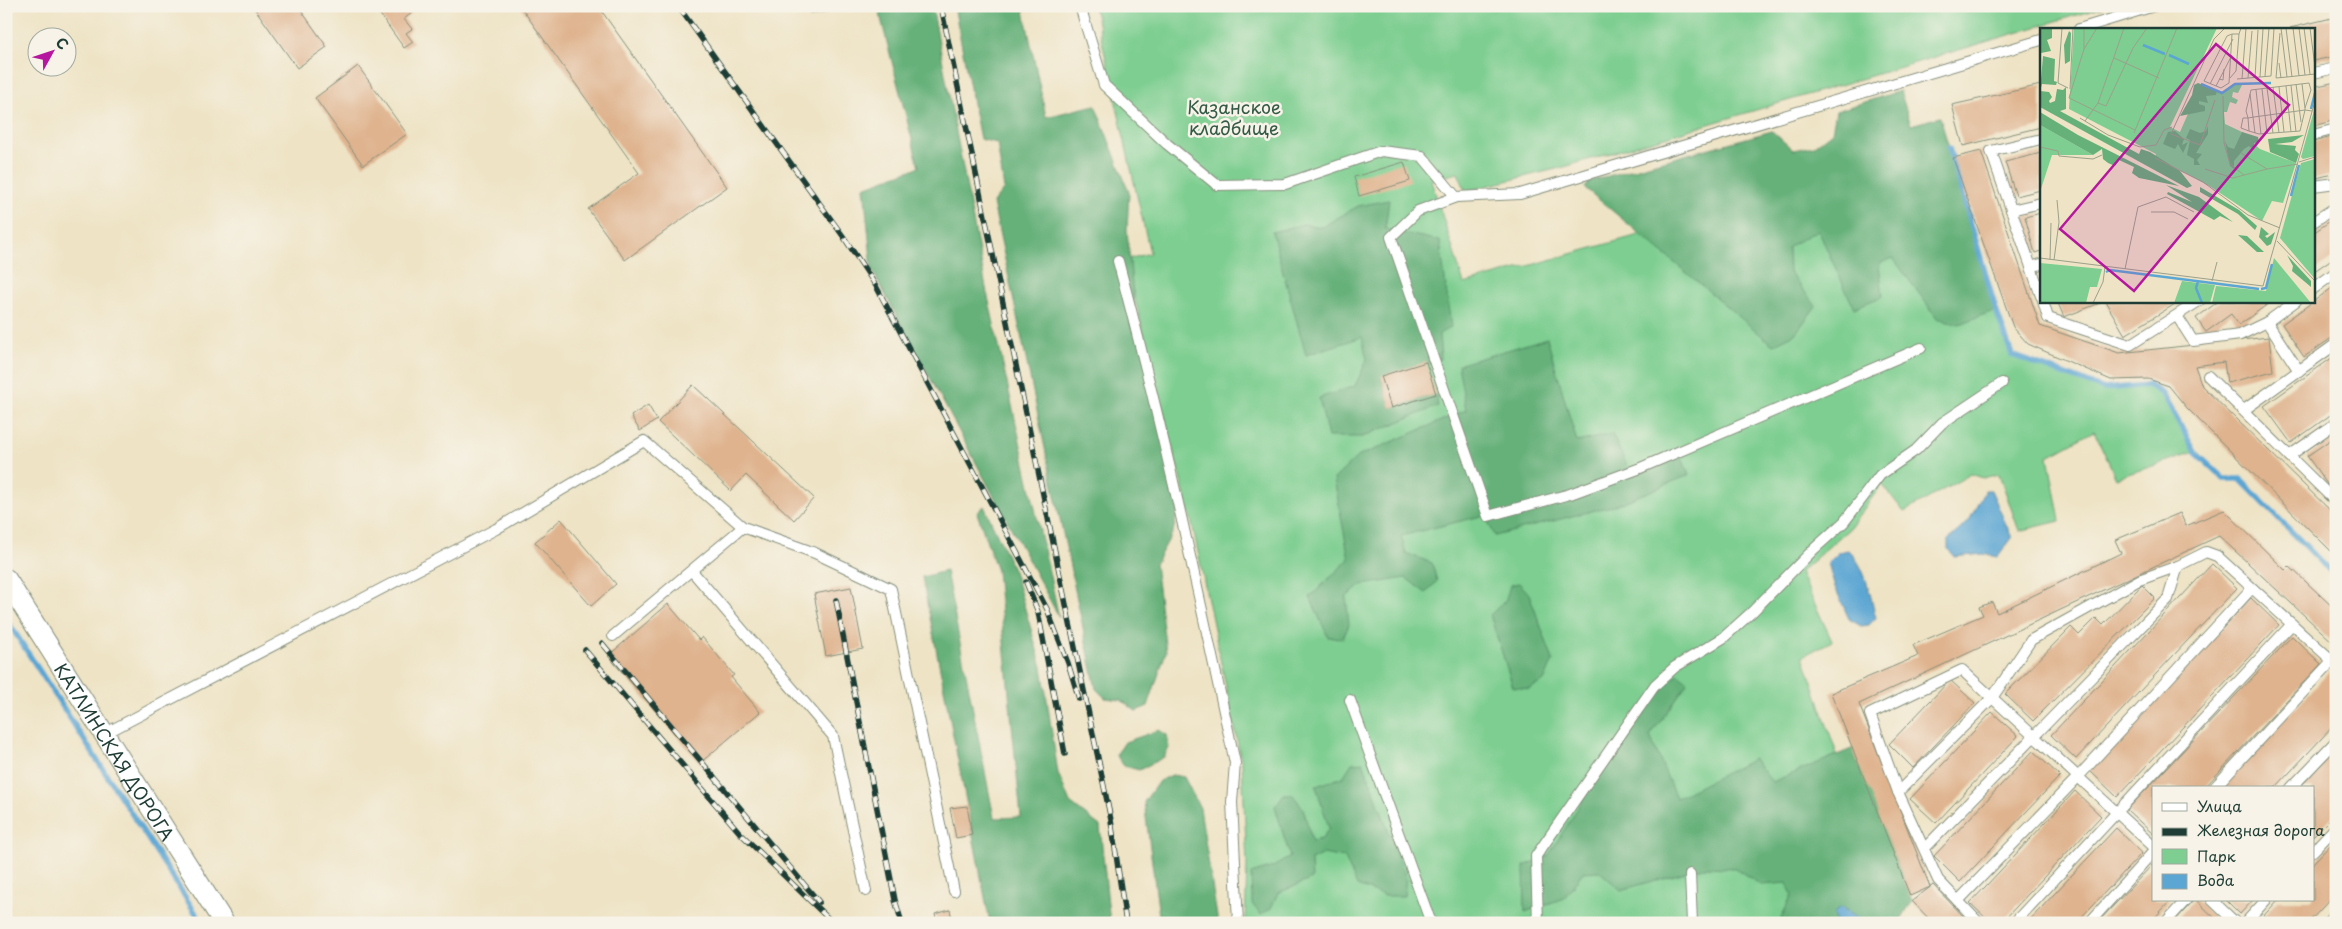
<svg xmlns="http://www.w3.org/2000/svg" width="2342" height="929" font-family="'Playpen Sans',sans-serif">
<rect width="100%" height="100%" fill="#f7f3e8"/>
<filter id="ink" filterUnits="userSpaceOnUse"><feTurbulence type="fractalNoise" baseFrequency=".02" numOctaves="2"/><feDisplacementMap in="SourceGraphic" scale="10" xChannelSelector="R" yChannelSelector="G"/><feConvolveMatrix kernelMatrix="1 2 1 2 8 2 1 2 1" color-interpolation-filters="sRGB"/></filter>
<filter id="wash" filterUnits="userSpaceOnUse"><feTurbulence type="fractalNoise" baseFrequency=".0096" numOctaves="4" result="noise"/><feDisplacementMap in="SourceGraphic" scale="20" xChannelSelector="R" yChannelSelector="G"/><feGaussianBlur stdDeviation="1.12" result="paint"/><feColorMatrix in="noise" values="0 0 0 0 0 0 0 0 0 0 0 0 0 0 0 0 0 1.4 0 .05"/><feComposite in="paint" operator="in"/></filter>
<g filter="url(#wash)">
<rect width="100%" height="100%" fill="#eee3c5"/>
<path fill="#7dce90" stroke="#4e8662" d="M1094,6H2107L1564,167L1466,191L1458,173L1431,180L1464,284L1949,148L1996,310L2012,355L2104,389L2148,385L2163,394L2195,452L2116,478L2094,431L2048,456L2060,521L2019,531L1999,474L1983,478L1971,474L1904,512L1882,484L1850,528L1800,572L1832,641L1803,656L1889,904L1867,923L1841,907L1834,913L1836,923H1245L1247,863L1242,764L1193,528L1125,260L1150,253Z"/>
<g fill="#66b17a" stroke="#427757">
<path d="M806,6H845L810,18Z"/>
<path d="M875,6H932L986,288L1059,617L872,270L864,187L919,167L878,7Z"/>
<path d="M954,6H1023L1046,117L1095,105L1129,192L1127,230L1135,317L1179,505L1173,532L1155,564L1166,652L1148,706L1136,711L1121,700L1105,698L1096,689L993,203L1004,189L997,143L980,139Z"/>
<path d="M1900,91L1911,125L1940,117L1996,310L1959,324L1937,318L1893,258L1879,264L1883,296L1854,308L1818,230L1788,247L1789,272L1816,306L1795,334L1773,345L1585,188L1590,181L1772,131L1793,150L1814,146L1832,132L1836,111Z"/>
<path d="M1389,200L1385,229L1440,241L1451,327L1439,334L1441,359L1381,376L1391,408L1436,394L1438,406L1362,437H1328L1319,398L1355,386L1367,360L1362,337L1306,355L1272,232L1304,224L1322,227L1358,206Z"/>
<path d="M1547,338L1577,442L1612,434L1632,476L1681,456L1689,475L1619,504L1495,536L1485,515L1401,536L1406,553L1432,563L1437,581L1426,593L1406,578L1362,585L1346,597L1349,625L1343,638L1328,637L1310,597L1349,559L1334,479L1357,457L1466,410L1458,365Z"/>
<path d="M984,506L1014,571L1042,667L1058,773L1070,803L1100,826L1110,923H990L922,577L946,571L994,818L1021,817L997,571L977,513Z"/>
<path d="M1519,583L1529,594L1553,660L1544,681L1529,689L1513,687L1490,615L1506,600L1510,585Z"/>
<path d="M1678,674L1688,682L1650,736L1676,798L1754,759L1772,782L1854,748L1912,901L1900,921L1867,923L1841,907L1834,913L1836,923H1783L1781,918L1792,895L1787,883L1761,885L1735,868L1704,867L1621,890L1599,871L1583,872L1564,898L1525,912L1524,866L1548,856L1589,790L1655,697Z"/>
<path d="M1159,730L1167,735L1169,748L1164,757L1139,770L1124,766L1116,755L1125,742Z"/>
<path d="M1363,762L1406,878L1404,896H1385L1357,886L1345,858L1323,854L1311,860L1312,879L1278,893L1271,908L1261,915L1252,904L1251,874L1273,867L1290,857L1275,806L1284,794H1292L1303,808L1312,841L1322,839L1329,828L1316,786L1343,777L1352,763Z"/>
<path d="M1172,775L1184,777L1200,808L1218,923H1160L1144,802L1159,781Z"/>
</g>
<g fill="#5ba6d3" stroke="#3d7284">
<path d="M1985,490H1991L2012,538L1998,557L1983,554L1954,557L1948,549V540L1969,521Z"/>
<path d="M1848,550C1866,566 1870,595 1876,618L1869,625L1861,626L1849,619L1835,587L1828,563L1839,552Z"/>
<path d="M1841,907L1867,923H1836L1834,913Z"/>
</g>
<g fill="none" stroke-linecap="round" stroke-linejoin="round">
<g stroke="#5ba6d3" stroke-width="5.5">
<path d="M1949,148L1996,310L2012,355L2104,389L2148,385L2163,394L2195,452L2224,479H2240L2336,577"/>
<path d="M6,623L10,625L202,923"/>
</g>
</g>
<g id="blocks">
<g fill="#dfb38e">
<path d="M253,6H298L327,47L297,68Z"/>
<path d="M374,6H407L412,13L404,19L412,29L406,33L413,42L404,48Z"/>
<path d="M520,6H598L727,187L625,260L588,209L639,173Z"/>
<path d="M2336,17V56L2313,61V29L2290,28Z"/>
<path d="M358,66L407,134L363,165L315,98Z"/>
<path d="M2336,82V120L2313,126V87Z"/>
<path d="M2041,85V127L1963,146L1952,105Z"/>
<path d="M2336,136V173L2313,179V142Z"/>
<path d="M1981,151L2040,326L2119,353L2269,337L2273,371L2227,383L2224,362L2195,366L2202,386L2336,516V556L2187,408L2169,386L2148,379L2111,380L2028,344L2013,327L1953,158Z"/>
<path d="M2041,153V190L2016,196L2005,162Z"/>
<path d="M1404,162L1410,181L1359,196L1354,177Z"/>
<path d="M2041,213V251L2035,253L2025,217Z"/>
<path d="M2336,217V256L2313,272V233Z"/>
<path d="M2336,285V335L2304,357L2282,324Z"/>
<path d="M2057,301H2105L2064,317Z"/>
<path d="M2105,301H2180L2125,335Z"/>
<path d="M2219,301H2272L2239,325L2231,314L2206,332L2196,318Z"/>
<path d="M2336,355V411L2291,443L2264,406Z"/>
<path d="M1426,362L1436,394L1391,408L1381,376Z"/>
<path d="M693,385L814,498L794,520L746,475L731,491L658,422Z"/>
<path d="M648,405L657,420L640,431L631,416Z"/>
<path d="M2336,436V484L2330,488L2307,456Z"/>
<path d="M2224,510L2285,570L2289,566L2336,610V645L2219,536L1859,704L1930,887L1910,896L1831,693L1918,656L1913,645L1983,615L1979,607L1992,602L1997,613L2121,553L2115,540L2180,513L2186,526Z"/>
<path d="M561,519L616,584L591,606L535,542Z"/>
<path d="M2212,564L2237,588L2076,759L2051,735Z"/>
<path d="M2142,585L2155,598L2033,721L2005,694L2071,627L2079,635L2096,618L2103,625Z"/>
<path d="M851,587L863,649L826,656L814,594Z"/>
<path d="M2251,598L2279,625L2117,797L2089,770Z"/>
<path d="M668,604L699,640L702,637L734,675L731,677L760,712L700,763L608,656Z"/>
<path d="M2292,636L2321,664L2204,788H2153V834L2127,810Z"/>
<path d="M2331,670L2336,674V723L2275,788H2219Z"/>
<path d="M1950,680L1975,703L1913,768L1889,744Z"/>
<path d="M1992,712L2018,736L1936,823L1910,799Z"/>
<path d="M2336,749V813L2313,836V788H2299Z"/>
<path d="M2033,751L2060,776L1960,882L1934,856Z"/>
<path d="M2075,791L2101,816L2001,923H1991L1970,903Z"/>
<path d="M967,806L972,835L956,838L950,808Z"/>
<path d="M2116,828L2142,853L2076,923H2027Z"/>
<path d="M2336,839V893L2308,923H2257L2278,900H2313V863Z"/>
<path d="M2153,864V900H2171L2150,923H2097Z"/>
<path d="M1933,885L1970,923H1933L1912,901Z"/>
<path d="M2194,900H2196L2220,923H2173Z"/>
<path d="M2226,900H2253L2240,914Z"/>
<path d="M950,910L953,923H937L935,914Z"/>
</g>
</g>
</g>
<g filter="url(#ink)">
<use href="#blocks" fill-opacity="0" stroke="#86907c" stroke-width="1"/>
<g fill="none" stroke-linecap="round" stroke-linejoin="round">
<g stroke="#86907c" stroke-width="12">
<g id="service">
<path d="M1080,6L1104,85L1167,144L1217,185L1285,184L1381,151L1422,156L1456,197"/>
<path d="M2079,29L2154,6"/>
<path d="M2313,73L2336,68"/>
<path d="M2313,135L2336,129"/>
<path d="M2041,139L1991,151L2041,296"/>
<path d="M2313,186L2336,183"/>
<path d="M2011,210L2041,203"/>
<path d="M2313,222L2336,207"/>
<path d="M1118,261C1163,428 1199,594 1235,763L1232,802L1238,923"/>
<path d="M2031,267L2041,264"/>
<path d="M2313,289L2336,272"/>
<path d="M2043,301L2048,318L2130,345L2199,301"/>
<path d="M2177,316L2193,341L2240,335L2267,322L2296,301"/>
<path d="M2267,322L2299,371"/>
<path d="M1921,348L1638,469L1570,494L1488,516L1391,237L1418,211L1456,197L1520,194L2041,40"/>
<path d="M2208,376L2336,502"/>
<path d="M2244,410L2336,344"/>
<path d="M2289,456L2336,423"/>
<path d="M692,571L833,736L866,891"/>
<path d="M613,636L743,527"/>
<path d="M1350,700L1431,923"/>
<path d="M104,734L496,529L644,441L743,527L815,553L891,589L954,891"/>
<path d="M2214,788L2332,661"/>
<path d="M2291,788L2336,741"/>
<path d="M1898,792L1992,698L2031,640L2139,580L2178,566L2206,552L2217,556L2336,664"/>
<path d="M1925,848L2168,599L2178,566"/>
<path d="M2313,851L2336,827"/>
<path d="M1690,874L1692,923"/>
<path d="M2212,900L2236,923"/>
<path d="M1958,901L2078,777L2252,588"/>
<path d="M1538,923L1536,856L1655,685L1675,667L1723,638L1752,612L1814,549L1844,522L1880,475L1916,450L1942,423L2002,383"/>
<path d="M1979,923L1938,880L1898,792L1870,714L1962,670L2153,846"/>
<path d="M2014,923L2292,624"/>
<path d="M2089,923L2153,852"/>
<path d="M2165,923L2186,900"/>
<path d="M2245,923L2266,900"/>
<path d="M2327,923L2336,914"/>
</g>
</g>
<g stroke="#86907c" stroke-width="22">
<g id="minor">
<path id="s1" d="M6,579L224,923"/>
</g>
</g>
<use href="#service" stroke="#fff" stroke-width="10"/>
<use href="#minor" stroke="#fff" stroke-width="20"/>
<g stroke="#1f3d34" stroke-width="5.5">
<g id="rail">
<path d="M678,6L843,236L876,286L1047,609L1068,663L1079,699"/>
<path d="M941,6L1111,820L1126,923"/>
<path d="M1026,582L1038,612L1065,754"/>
<path d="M836,600L895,900L902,923"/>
<path d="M602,643L819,902"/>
<path d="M585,650L740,833L833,923"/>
</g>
</g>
<use href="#rail" stroke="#f7f3e8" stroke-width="4" stroke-dasharray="11" stroke-linecap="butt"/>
</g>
</g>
<g text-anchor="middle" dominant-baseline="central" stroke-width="5" stroke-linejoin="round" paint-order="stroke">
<g font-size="18" fill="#325a46" stroke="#f7f3e8">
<text x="1234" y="106">Казанское<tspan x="1234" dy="21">кладбище</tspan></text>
</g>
<g font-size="18" fill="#1f3d34" stroke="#f7f3e8">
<text stroke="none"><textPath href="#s1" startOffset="204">КАТЛИНСКАЯ ДОРОГА</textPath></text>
</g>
</g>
<g transform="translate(2040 28)">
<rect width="275" height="275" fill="#eee3c5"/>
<path d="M34,0H177L130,99L140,104L161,56L182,65L193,56L202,57L198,65L193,64L192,69L198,72L196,76L190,74L187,84H184L185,96L217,111L219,114L214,116L220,121L256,135L243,175L232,173L222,193L171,159L115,129L116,126L29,81ZM275,79V128L263,131L261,129ZM0,97L53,127H12L0,164ZM275,131V251L240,210L261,135ZM234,230L271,275H172L176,258L226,263ZM0,235L62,241L57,259H50L46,275H0ZM142,253L175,257L170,275H134Z" fill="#7dce90"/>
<path d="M0,0L12,1V10L7,12L11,23L1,25ZM29,3L31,5L30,33L25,36L24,17ZM3,28L15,31L14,53L17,54L16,57L2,56L0,63ZM158,55L177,63L176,67L166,68L168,75L159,73V76L165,78V83L140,88L152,67L154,57ZM26,59V81L20,83L99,126L101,121L110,124L140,143L152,158L147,160L0,79V63L9,64L12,69L9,73L10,75L15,73L17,61L23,62ZM0,84L38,107L139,158L99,150L92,145L94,139L79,132L75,138L68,135L63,131L62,121L53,127L0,97ZM168,98V106L156,125L162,126L157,132L160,137H154V131L147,127L150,112L146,110L150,101L160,105L166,103ZM135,103L144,111L142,117L148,114L143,125L138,116L135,121L123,116L128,104ZM202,104L218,109L219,114L214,115V122L209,118L204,121L194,133V141L190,138L185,113L188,119L194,121ZM264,107L252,114L235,116L256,118L255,122L259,126L256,135L230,124L228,111ZM126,157L159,169L193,194L180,188L174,192L127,166L128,164L152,174ZM160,159L199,182L217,198L215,202L198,186L160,164ZM221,199L229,206L225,208L227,210L235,204L231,216L227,218L219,209ZM198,207L207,208L224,224H217ZM247,227L271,253V259L252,243L253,238Z" fill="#66b17a"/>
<path fill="none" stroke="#5ba6d3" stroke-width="2.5" d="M103,17L125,26M129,27L149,36M161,56L182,65L195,56L231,55M271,81L275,65M251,168L259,137M66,244L70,242L219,261M158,253L156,260L162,275M221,261L226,260L232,236"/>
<path fill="none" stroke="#9ba18b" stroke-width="1" d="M22,0L18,55L28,60M57,0L44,21L29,70L95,102M241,0L247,49L275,46M246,0L252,49M253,0L259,48M259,0L265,47M264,0L270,46M270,0L275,39M240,5L236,50L247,49M192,6L189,55L181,60L164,53L187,8L192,6H199L201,0M44,21V0M74,30L119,50M239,35L241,50M225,48L229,0M215,49L218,2M220,49L223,1M190,50L196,43L199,6M208,50L212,3M179,51L183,52L184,41M197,51L231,48L234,0M202,51L206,0M170,56L193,11M256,56L261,94M262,56L265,80M251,57L256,104M176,58L192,27M246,58L251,104M233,59L239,105M239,59L244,104M227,60L233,105M30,61L33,0M222,61L227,105M216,62L221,106M210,66L215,105M183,68L184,115L190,136L204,147M175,72L160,117L131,106L174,11L185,0M58,75L66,78L93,20L107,0M40,90L68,107L100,119L116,117L124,102L132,99M45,93L58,75L84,0M209,103L208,90L206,83L211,62L269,55L271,62L265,80V82L260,103L219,106L209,103L201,100L203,90H208L214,89L265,82L272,83M94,105L137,0M0,119L18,123L19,128L53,131L62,127M201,125L227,141L258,136M115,130L163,154L208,187L240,200M259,134L275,129M165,141L193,150L227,141M111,184H134L148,191M237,213L275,253M0,230L223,258L275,73M10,232L11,195M14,232L19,194L17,172M85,241L98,179L126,169L154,184M172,253L177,234M53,275L63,254L65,239"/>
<path fill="#b5179e" fill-opacity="0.15" stroke="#b5179e" stroke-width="2.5" d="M176,16L249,77L94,263L20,201Z"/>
<rect width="275" height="275" fill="none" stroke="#1f3d34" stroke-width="2.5"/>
</g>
<rect width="2342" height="929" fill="none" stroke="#f7f3e8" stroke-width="25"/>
<rect x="2152" y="786" width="162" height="115" fill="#f7f3e8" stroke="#a1aaa0"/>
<rect x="2162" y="803" width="25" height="8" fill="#ffffff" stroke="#a1aaa0"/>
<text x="2197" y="812" font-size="15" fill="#1f3d34">Улица</text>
<rect x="2162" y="828" width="25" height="8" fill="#1f3d34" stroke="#a1aaa0"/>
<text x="2197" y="836" font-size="15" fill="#1f3d34">Железная дорога</text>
<rect x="2162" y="849" width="25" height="15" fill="#7dce90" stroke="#a1aaa0"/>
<text x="2197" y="862" font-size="15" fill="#1f3d34">Парк</text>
<rect x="2162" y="874" width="25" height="15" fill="#5ba6d3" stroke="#a1aaa0"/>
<text x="2197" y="886" font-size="15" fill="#1f3d34">Вода</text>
<g transform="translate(52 52) rotate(50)"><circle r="24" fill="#f7f3e8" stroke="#a1aaa0"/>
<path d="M0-4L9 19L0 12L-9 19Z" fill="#b5179e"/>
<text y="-8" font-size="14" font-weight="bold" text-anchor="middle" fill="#1f3d34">С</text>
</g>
</svg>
